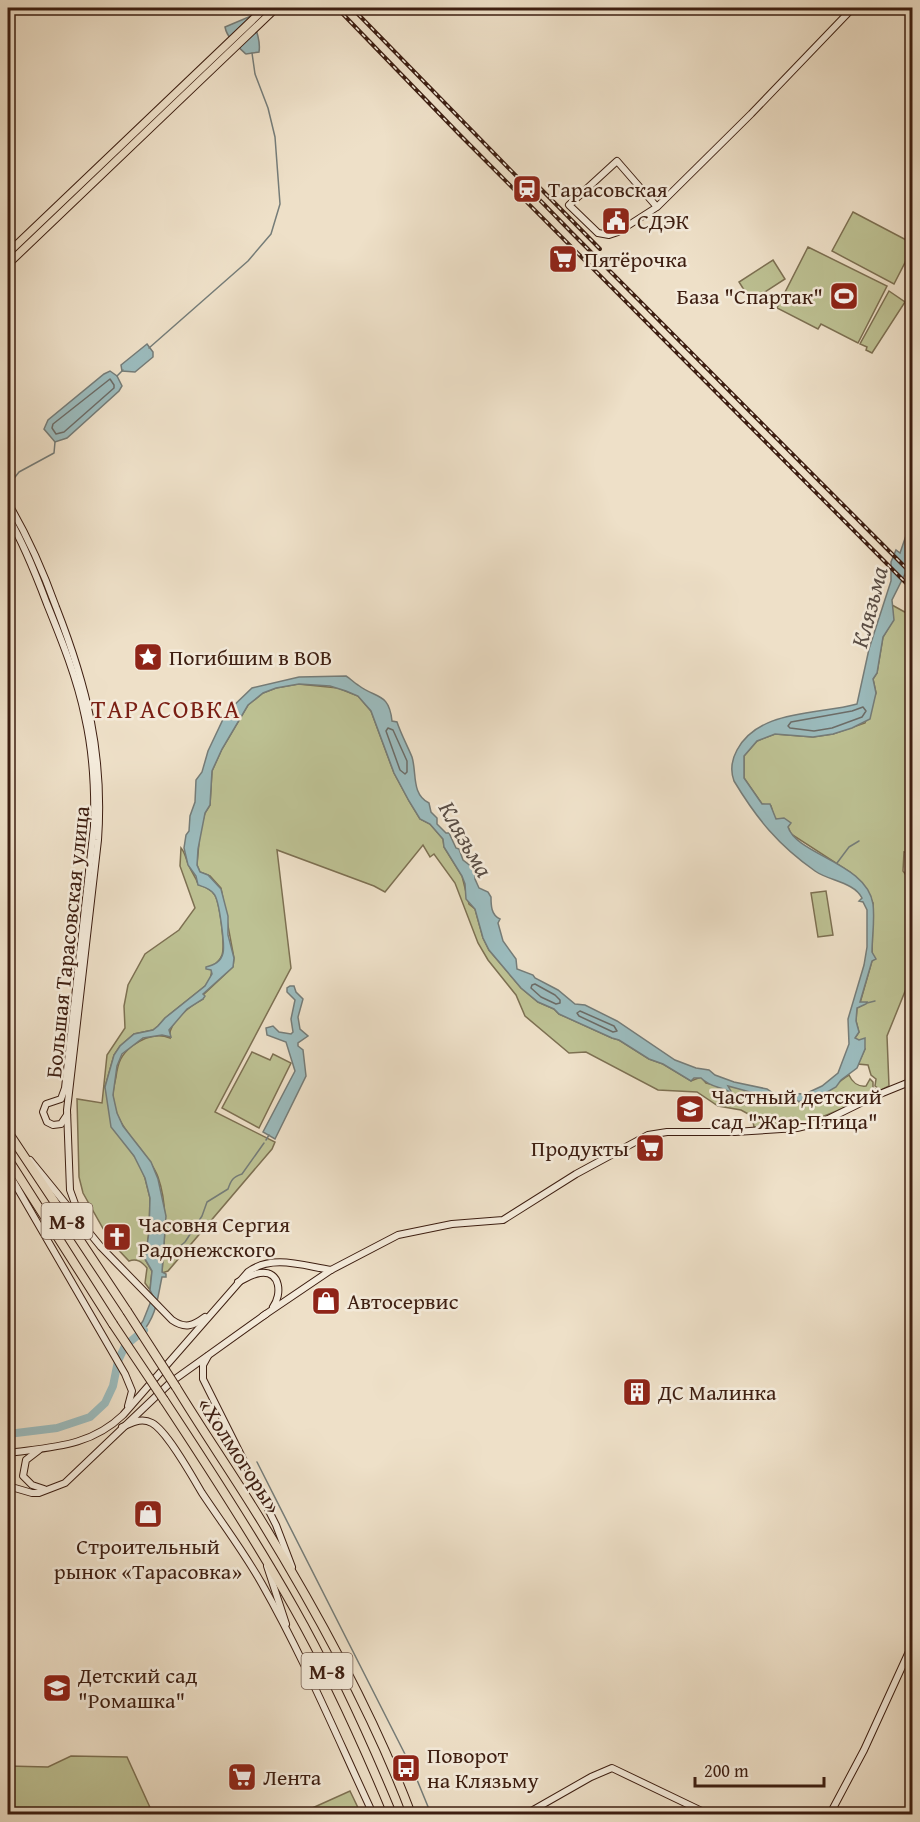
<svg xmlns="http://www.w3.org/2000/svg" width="920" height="1822" font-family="'Gentium Book Plus',serif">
<rect width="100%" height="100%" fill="#eee0c8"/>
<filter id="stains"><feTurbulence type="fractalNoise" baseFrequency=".00333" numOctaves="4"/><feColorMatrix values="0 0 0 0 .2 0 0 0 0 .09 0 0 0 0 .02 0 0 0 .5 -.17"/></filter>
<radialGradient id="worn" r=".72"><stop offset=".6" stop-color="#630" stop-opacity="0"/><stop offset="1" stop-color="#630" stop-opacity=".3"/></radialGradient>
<g fill="#bdc193" stroke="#7d7052" stroke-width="1.5">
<path d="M853,212L912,243V249L894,284L832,251Z"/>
<path d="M808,247L887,286L858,343L821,324L818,329L777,308Z"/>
<path d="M773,260L785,279L751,301L739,282Z"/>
<path d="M889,291L905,302L872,353L866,350L867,347L860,344Z"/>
<path d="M892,605L912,616V854L904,852L903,871L911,882L909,909L912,910V974L887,1036L889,1086L881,1090L875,1086L876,1079L871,1075L868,1065L858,1064L865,1049L855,1038L859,1032L856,1021L857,1008L863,1005L860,1003L872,961L873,903L866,889L850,872L791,834L788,827L774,817L771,806L762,804L744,778V756L757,741L775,734L813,737L833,734L865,723L876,693L873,679L877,673L883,637L893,620Z"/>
<path d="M298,684L338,688L358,696L371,711L394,773L409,801L420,819L430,824L443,839L444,847L462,876L469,904L475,909L483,938L489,950L521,988L538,1002L554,1009L559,1014L612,1038L619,1040L649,1059L663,1064L691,1081L701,1077L706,1083L728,1088V1086C751,1088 770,1101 793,1100L796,1102C819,1103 831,1086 849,1075C852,1082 858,1087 866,1086L870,1079L873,1082V1088L879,1091C841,1109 798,1133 754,1127L752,1116L741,1110L718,1106L697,1092L658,1090L586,1052L569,1053L525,1016L516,995L488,960L478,943L455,883L434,854L430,857L423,845L385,892L374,886L277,850L291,968L215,1112L275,1142L272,1149L168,1271L162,1273C164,1241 169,1208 158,1177C147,1148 114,1129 113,1095C113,1089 115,1082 116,1077C118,1062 121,1055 132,1046C143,1038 156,1032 170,1038C167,1023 191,1005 203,999V995L233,967L234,958L221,888L210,876L200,872L197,865L200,831L205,813L210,805L212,771L222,749L248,705L263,693L276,688Z"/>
<path d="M181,848C186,854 186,860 189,866C192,873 196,877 198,884C204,887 210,888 214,894C220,901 225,946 222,955C220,960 217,963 213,965L210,980L205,986L165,1018L158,1026L153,1030L134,1034L120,1046L114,1055L105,1087L128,1147L139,1163L145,1178L150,1198L149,1232L145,1259L152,1271L150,1290L145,1283L147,1268C142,1262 137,1258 129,1261L111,1242L121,1240L120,1234L112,1235V1238L109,1239L83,1193L79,1177L77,1099L102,1103L107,1055L125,1028L124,1006L128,985L145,954L179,930L195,908L180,866Z"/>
<path d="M826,891L833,935L818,937L811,893Z"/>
<path d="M252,1052L270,1060L273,1054L291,1063L259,1128L222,1108Z"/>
<path d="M71,1756L127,1757L153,1814H8V1766L48,1767Z"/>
<path d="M350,1791L361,1814H299Z"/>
</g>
<g fill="#9bbbbd" stroke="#757c78" stroke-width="1.5">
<path d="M251,16C255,27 261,40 259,52L246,54C237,46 227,38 225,27Z"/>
<path d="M147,344L153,352V357L135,372L122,371L121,365Z"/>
<path d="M110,371L117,376L122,386L119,391L67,438L55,442L44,429L48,420L104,374Z"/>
<path d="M912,518V545L908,551L909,566L892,600L894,620L883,637L877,673L873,679L876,693L870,719L852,728L833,734L813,737L775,734L757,741L744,756V778L762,804H770L776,819L784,818L791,823L788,827C797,855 867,863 873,904C875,920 872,937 872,952L876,959L872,961L860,1002H867L866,1004L857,1008L856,1021L859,1032L855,1038L859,1040L865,1038V1049L857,1068L841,1080L836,1087L810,1102L780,1100L728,1086L732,1093C720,1086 711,1088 701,1078H694L691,1081L663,1064L649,1059L619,1040L612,1038L559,1014L554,1009L538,1002L521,988L489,950L483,938L475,909L466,899L465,884L462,876L444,847L443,839L430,824L420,819L409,801L394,773L371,711L358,696L346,691L330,686L299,684L276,688L263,693L248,705L222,749L212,771L210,805L205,813L198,849L197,865L200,872L208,875L221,889L228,916V935L234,958L233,967L203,994L205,996L203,999L187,1009L169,1030L171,1037L162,1035L143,1038L122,1054L117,1066L113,1095L117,1113L123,1126L151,1162L158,1179L166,1216L162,1272L166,1274V1277H162C157,1300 157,1315 141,1334L138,1328L143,1321L153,1296L150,1290L152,1271L145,1259L149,1232L150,1198L145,1178L134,1156L111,1127L105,1087L114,1055L120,1046L134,1034L153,1030L158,1026L165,1018L205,986L212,974L211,970L206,969V967C214,965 221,962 223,953C225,945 219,899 214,894C210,888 204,887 198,885L196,876L188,865L184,848L186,835L189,831L190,816L195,802L196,780L202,772L208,751L226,713L252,688L299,677L346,676C351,679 353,682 358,685C376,699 389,692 392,721L397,722C401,734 407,745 412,757C417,773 411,794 429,803L431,812L437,818V824L446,833H449L456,848L459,849L463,860L472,867L475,873V879L479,888L488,892L491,897C491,905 491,915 500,919L498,923L503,941L516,959L517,969L533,975L535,978L558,990L575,1004L585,1005L617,1021L675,1060L696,1068L709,1070L715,1075L734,1082L767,1089L773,1093L805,1094L822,1086L838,1073L849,1044L848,1019L864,965L867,947V910L863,902L859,901L862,898C854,882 829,881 815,871C778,845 757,819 734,781C730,770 731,761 737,750C759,709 818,715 857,704L869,649L891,581V562L896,550L900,553Z"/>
<path d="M290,986H294L296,992L303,999L298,1017L300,1029L308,1036L298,1043V1046L303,1050L306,1076L275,1139L263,1132L295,1071L286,1042L267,1035L266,1028L273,1026L279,1032L291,1034L293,1032L291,1019L295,1000L287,992V988Z"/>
</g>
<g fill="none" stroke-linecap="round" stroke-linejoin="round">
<g stroke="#6c6c67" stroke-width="1.5">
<path d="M110,379L114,385V388L64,432L56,434L52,428L53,424Z"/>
<path d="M863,707L866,711L862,717L832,728L814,731L790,728L788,726L791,722L852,711Z"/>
<path d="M388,728L393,730L407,761V772L405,774L400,770L386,731Z"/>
<path d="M535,984L555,995L560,1000V1003L556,1004L541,997L531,988L532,985Z"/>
<path d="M580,1011L614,1026L617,1031L613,1032L579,1016L577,1013Z"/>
</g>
<g stroke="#757c78" stroke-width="1.5">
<path d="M149,348L248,261L271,234L280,204L275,137L268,108L255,74L252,53"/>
<path d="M117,376L123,370"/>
<path d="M8,486L19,472L54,453L55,442"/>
<path d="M837,863L849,847L859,841"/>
<path d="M867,1003L875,1001"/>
<path d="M266,1140L269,1135"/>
<path d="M162,1254H171L185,1242L202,1216L207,1202L228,1189C231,1180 233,1177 242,1174L264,1143"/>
<path d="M257,1462L413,1770L431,1814"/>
</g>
<path stroke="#9bbbbd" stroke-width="8" d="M8,1434L57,1428L90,1417L105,1403L113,1386L118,1361L125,1346L144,1330"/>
<g stroke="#3d1e11" stroke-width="8">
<g id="secondary">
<path d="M657,207L617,161L569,205L598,233L609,235L618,232L657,207L751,114L849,12L848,8"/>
<path d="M8,503C27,535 43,571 56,607C87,686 104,755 98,840L67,1110L70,1190L82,1223"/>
<path d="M8,517C24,544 36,575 47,604C62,641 77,678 85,717C93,752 95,789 94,826L65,1088L61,1099L46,1104L43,1112L47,1122L53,1125L61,1124L67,1115"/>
<path d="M30,1160L101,1247L172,1320C185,1329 193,1326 205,1317"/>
<path d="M8,1172L125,1374L132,1391L128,1406"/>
<path d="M238,1282C245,1279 252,1274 260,1273C281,1270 282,1295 273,1307"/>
<path d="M263,1316L331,1270L398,1235L452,1224L503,1220L576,1174L648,1135L667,1132H735L797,1128L822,1122L875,1096L912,1081"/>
<path d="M208,1356L203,1365V1379L276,1525L292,1567"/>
<path d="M122,1427C132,1423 141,1417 152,1423C167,1431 192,1476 202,1493C222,1523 244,1552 262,1584C304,1658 337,1737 373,1814"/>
<path d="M39,1450L26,1460L23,1476L32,1485L44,1489"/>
<path d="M8,1453C51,1447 90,1447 123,1415L248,1272C272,1254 304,1266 331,1270"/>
<path d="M8,1486L32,1493H39L65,1483L171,1382L266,1314"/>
<path d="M267,1566L286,1624"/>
<path d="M526,1814L591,1777L612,1768L708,1814"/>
<path d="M830,1814L864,1750L912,1645"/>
</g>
</g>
<g stroke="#3d1e11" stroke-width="9">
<g id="primary">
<path d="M8,253L265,8"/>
<path d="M8,264L276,8"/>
</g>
</g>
<g stroke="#3d1e11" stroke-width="10">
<g id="highway">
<path d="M8,1132L127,1311"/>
<path d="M8,1159L113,1324"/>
<path d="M176,1387C204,1433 234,1476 262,1522C317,1612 374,1716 411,1814"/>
<path d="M164,1400C209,1468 254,1537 294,1608C332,1675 363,1744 392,1814"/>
</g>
</g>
<use href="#secondary" stroke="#f4ebdb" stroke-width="6"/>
<use href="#primary" stroke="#eee0c8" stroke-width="7"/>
<use href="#highway" stroke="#eee0c8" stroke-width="8"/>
<g stroke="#3d1e11" stroke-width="4">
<g id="rail">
<path d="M337,8L459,134L912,589"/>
<path d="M352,8L574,235L912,574"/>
<path d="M539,187L600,249"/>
</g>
</g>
<use href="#rail" stroke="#f4ebdb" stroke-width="1.5" stroke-dasharray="4.5" stroke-linecap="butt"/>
<g stroke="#3d1e11" stroke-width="10" stroke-linecap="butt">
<g id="highway-bridge">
<path d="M127,1311L176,1387"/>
<path d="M113,1324L164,1400"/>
</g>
</g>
<use href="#highway-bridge" stroke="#eee0c8" stroke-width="8"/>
</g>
<defs>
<g id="station-square" transform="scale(1.5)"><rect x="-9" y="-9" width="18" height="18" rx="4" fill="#8f2418" stroke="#f4ebdb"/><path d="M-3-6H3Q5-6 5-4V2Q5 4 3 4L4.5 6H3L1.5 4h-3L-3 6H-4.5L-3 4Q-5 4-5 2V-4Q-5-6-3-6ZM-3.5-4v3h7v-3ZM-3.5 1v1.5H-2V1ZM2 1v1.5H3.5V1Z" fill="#fff"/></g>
<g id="civic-square" transform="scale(1.5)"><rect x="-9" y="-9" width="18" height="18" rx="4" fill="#8f2418" stroke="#f4ebdb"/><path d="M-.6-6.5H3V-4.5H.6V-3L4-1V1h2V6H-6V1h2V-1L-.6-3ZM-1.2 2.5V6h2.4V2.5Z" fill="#fff"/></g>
<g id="supermarket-square" transform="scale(1.5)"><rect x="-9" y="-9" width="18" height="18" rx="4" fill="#8f2418" stroke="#f4ebdb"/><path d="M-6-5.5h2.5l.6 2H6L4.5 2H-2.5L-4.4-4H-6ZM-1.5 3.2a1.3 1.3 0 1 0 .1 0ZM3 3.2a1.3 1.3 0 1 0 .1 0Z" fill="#fff"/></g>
<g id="stadium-square" transform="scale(1.5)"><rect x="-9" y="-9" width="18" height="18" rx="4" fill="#8f2418" stroke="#f4ebdb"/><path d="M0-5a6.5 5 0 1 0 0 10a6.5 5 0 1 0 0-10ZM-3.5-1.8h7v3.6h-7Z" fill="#fff"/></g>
<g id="sight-square" transform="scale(1.5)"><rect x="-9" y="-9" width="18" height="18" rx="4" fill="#8f2418" stroke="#f4ebdb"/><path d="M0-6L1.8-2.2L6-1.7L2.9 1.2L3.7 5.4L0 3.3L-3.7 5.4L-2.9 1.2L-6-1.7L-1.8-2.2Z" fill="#fff"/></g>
<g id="school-square" transform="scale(1.5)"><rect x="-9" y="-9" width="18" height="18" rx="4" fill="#8f2418" stroke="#f4ebdb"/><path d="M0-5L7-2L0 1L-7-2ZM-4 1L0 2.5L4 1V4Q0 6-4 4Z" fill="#fff"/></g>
<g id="church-square" transform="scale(1.5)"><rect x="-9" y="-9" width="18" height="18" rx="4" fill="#8f2418" stroke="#f4ebdb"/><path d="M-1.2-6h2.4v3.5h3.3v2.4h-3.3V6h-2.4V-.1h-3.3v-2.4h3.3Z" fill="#fff"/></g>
<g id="shop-square" transform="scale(1.5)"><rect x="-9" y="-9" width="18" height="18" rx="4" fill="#8f2418" stroke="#f4ebdb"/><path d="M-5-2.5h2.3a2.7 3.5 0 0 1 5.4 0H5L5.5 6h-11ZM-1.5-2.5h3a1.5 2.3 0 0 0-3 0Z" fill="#fff"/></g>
<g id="building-square" transform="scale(1.5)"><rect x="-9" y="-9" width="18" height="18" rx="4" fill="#8f2418" stroke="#f4ebdb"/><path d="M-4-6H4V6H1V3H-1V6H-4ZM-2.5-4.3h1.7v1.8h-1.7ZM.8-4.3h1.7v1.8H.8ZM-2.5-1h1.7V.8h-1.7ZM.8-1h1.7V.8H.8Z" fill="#fff"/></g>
<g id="bus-square" transform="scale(1.5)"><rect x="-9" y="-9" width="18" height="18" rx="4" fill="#8f2418" stroke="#f4ebdb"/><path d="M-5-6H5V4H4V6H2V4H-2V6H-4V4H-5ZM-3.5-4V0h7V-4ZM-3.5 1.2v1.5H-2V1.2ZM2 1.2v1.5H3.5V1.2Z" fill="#fff"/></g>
</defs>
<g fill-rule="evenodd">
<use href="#station-square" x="527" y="189"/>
<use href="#civic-square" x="616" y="221"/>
<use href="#supermarket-square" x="563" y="259"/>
<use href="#stadium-square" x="844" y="296"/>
<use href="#sight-square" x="148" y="657"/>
<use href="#school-square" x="690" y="1109"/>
<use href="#supermarket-square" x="650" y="1148"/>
<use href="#church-square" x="117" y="1237"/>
<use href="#shop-square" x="326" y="1301"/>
<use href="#building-square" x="637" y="1392"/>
<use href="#shop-square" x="148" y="1514"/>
<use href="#school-square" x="57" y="1688"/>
<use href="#bus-square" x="406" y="1768"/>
<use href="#supermarket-square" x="242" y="1777"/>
</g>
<g text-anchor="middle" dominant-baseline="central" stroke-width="5" stroke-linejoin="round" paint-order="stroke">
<g fill="#f4ebdb" stroke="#745c4e" stroke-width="1.5">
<rect x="41.5" y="1203" width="51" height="36" rx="4.5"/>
<rect x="301.5" y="1653" width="51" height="36" rx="4.5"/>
</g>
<g font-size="21" font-weight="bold" fill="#3d1e11">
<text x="67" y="1221">М-8</text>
<text x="327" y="1671">М-8</text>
</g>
<g font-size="22" fill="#3d1e11" stroke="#f4ebdb" text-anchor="start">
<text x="548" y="189">Тарасовская</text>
<text x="637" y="221">СДЭК</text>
<text x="584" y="259">Пятёрочка</text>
<text x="823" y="296" text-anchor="end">База "Спартак"</text>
<text x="169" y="657">Погибшим в ВОВ</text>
<text x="711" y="1096">Частный детский<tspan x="711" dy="25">сад "Жар-Птица"</tspan></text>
<text x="629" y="1148" text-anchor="end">Продукты</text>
<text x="138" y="1224">Часовня Сергия<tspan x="138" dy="25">Радонежского</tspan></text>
<text x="347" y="1301">Автосервис</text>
<text x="658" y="1392">ДС Малинка</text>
<text x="148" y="1546" text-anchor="middle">Строительный<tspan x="148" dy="25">рынок «Тарасовка»</tspan></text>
<text x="78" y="1675">Детский сад<tspan x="78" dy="25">"Ромашка"</tspan></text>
<text x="427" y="1755">Поворот<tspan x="427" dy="25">на Клязьму</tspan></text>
<text x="263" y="1777">Лента</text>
</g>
<g font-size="22" fill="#3d1e11" stroke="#f4ebdb">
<text transform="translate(67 942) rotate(-84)">Большая Тарасовская улица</text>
<text transform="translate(240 1455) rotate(57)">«Холмогоры»</text>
</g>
<g font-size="24" font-style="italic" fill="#594d45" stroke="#f4ebdb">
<text transform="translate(869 607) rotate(-75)">Клязьма</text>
<text transform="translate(466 839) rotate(60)">Клязьма</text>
</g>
<g font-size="26" letter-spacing="1.5" fill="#7a1f14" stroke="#f4ebdb">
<text x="166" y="708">ТАРАСОВКА</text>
</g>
</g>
<rect width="920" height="1822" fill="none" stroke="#eee0c8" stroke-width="30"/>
<rect x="9" y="9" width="902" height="1804" fill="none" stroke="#3d1e11" stroke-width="3"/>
<rect x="15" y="15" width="890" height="1792" fill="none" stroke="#3d1e11" stroke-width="1.5"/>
<path d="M695 1777v9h129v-9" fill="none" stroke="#3d1e11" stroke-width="3"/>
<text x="704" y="1777" font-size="18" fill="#3d1e11" stroke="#f4ebdb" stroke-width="4.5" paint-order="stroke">200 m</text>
<rect width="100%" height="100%" filter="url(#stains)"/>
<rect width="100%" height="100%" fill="url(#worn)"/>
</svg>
